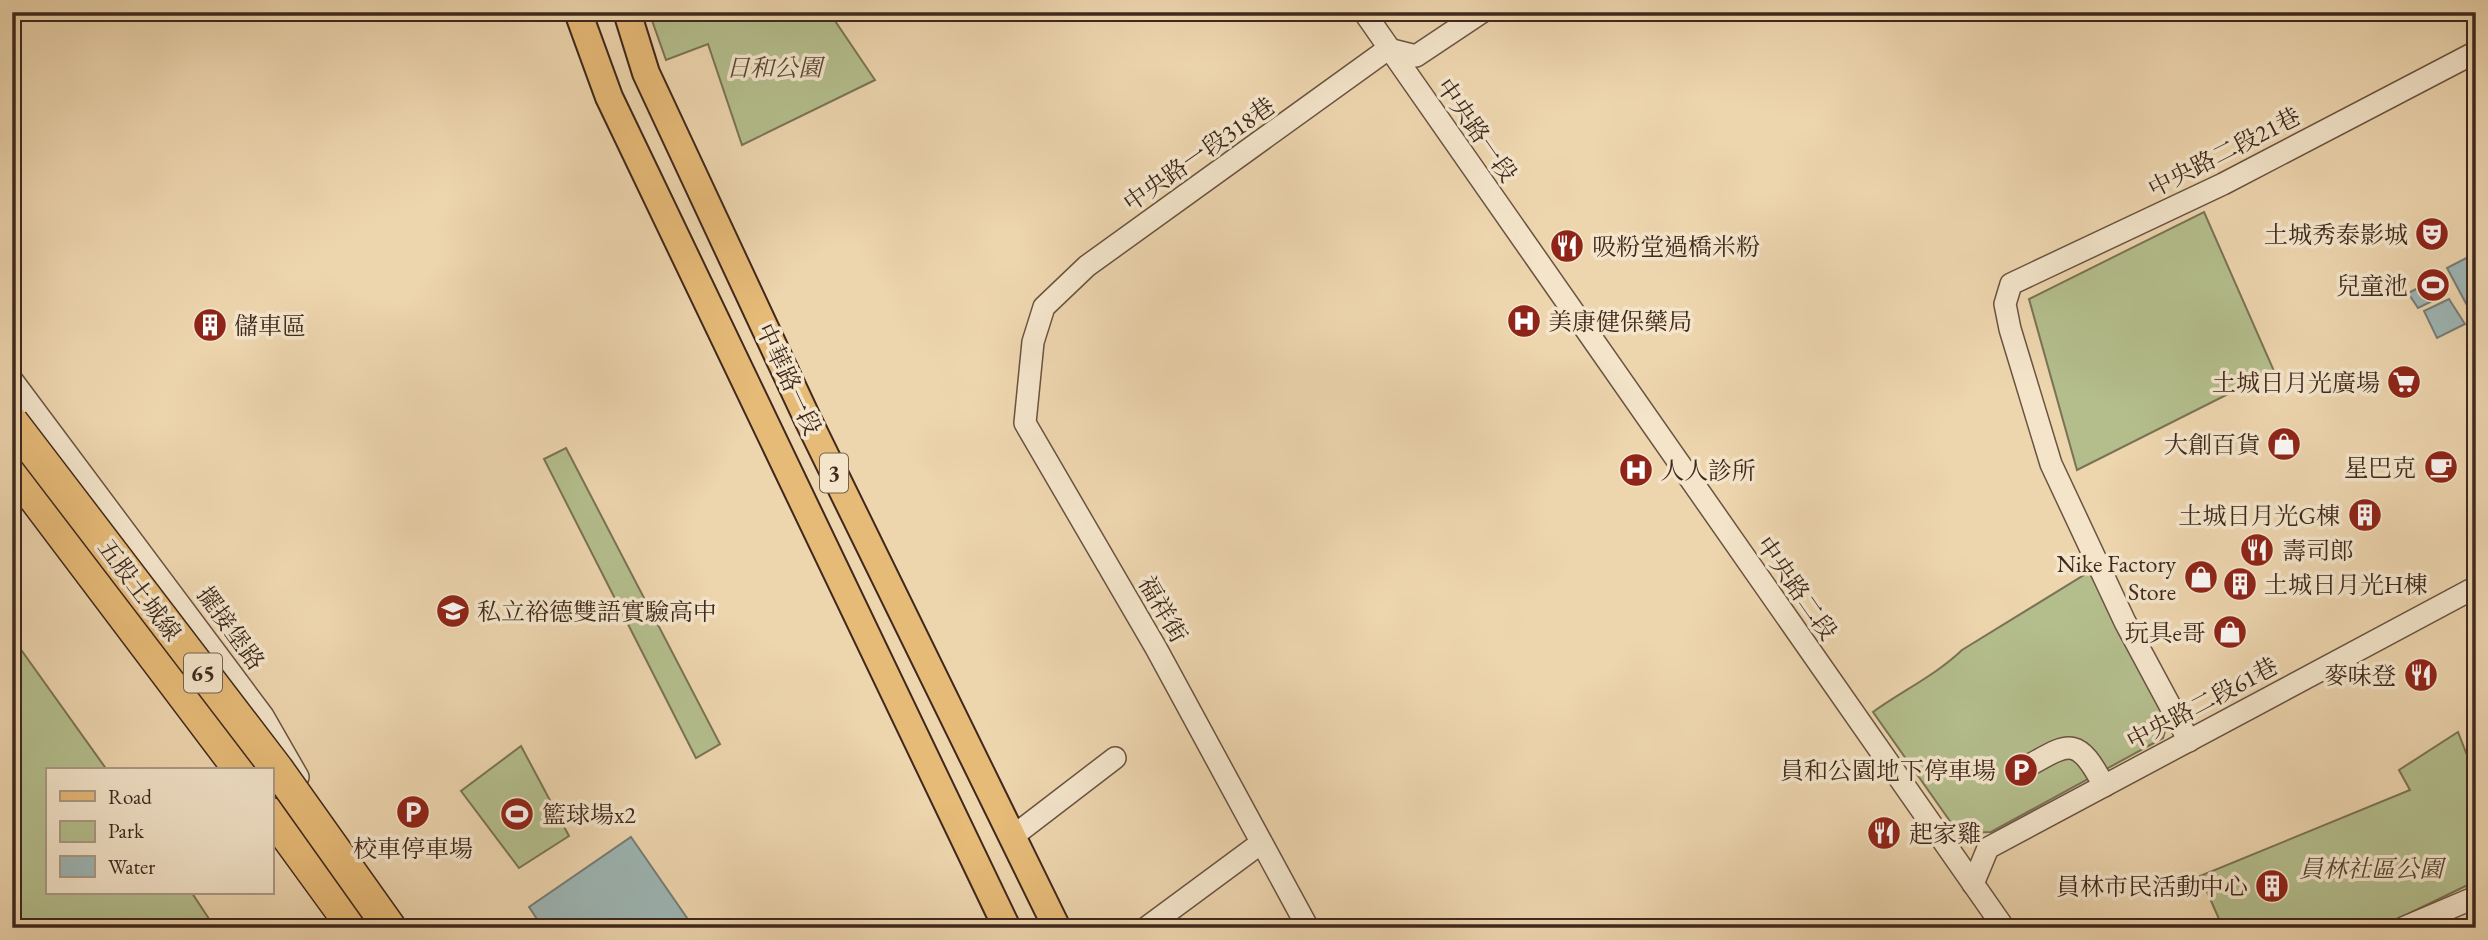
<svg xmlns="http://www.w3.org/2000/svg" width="2488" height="940" font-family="'EB Garamond','Noto Serif TC',serif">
<rect width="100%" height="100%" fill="#edd5ae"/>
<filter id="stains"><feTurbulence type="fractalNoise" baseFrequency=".00286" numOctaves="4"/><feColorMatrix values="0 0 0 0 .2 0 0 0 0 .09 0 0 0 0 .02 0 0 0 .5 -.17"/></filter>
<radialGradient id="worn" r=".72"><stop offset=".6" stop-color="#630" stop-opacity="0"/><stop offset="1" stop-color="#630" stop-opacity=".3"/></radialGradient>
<g fill="#b4be8d" stroke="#7a7355" stroke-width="2">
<path d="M649,12H829L875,80L742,145L708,44L666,60Z"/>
<path d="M2204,212L2274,371L2077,470L2029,299Z"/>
<path d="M566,448L720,744L696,758L544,459Z"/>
<path d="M2089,572L2169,717L2163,738L1991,832L1966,833L1952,824L1873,712C1902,691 1936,675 1962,650Z"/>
<path d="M12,637L107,770H47V893H192L215,928H12Z"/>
<path d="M2458,732L2476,778V881L2379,928H2223L2200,876L2410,790L2399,770Z"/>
<path d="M521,746L569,836L519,868L461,791Z"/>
</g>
<g fill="#9db6b5" stroke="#777d78" stroke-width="2">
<path d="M2476,253V305L2469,309L2447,268Z"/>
<path d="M2439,278L2447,294L2418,308L2408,293Z"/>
<path d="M2449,299L2465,324L2437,338L2424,311Z"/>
<path d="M631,837L694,928H543L529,907Z"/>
</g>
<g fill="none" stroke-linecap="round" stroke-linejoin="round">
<g stroke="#6a5341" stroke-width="24">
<g id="minor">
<path d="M1364,12L2004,928"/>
<path d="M12,380L263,716L298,777"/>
<path d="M2189,741L2125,622L2051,464L2010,329L2005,304L2011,284L2223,184L2476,52"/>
<path d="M2021,770C2068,744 2076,732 2104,786"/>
<path d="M1012,837L1115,758"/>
<path d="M1973,884L1988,848L2476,587"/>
<path d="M1146,928L1261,843"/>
<path d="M1308,928L1156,648L1025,423L1033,342L1044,307L1087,266L1388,49L1416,56L1482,12"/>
<path d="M2403,928L2476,897"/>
</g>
</g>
<g stroke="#3f281d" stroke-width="30">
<g id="major">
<path d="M578,12L609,97L1007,928"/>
<path d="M627,12L646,73L808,420L1057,928"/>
</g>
</g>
<g stroke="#3f281d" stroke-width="35">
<g id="highway">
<path d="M12,468L240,770"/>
<path d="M271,814L354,928"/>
</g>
</g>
<use href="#minor" stroke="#f3e4ca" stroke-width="21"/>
<use href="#major" stroke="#e6ba77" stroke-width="26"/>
<use href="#highway" stroke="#e6ba77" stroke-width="32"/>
<g stroke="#3f281d" stroke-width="35" stroke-linecap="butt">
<path id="highway-bridge" d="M12,422L277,769L390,928"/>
</g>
<use href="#highway-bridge" stroke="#e6ba77" stroke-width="32"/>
</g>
<defs>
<g id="theatre-disc" transform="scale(1.75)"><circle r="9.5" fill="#8f2418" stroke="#f3e4ca"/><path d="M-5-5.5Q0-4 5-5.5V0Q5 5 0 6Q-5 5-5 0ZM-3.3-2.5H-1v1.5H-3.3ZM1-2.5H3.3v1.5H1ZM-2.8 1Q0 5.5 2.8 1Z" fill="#fff"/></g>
<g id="restaurant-disc" transform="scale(1.75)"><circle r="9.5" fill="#8f2418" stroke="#f3e4ca"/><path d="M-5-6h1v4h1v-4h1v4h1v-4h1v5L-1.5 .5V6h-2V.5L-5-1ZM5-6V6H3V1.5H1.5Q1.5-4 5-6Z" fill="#fff"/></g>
<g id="stadium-disc" transform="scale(1.75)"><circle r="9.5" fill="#8f2418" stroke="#f3e4ca"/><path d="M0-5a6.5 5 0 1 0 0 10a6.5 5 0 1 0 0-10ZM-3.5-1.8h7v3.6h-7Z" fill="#fff"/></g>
<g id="hospital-disc" transform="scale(1.75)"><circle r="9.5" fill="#8f2418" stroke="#f3e4ca"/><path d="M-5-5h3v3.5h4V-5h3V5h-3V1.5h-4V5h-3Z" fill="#fff"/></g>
<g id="building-disc" transform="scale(1.75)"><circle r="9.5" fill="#8f2418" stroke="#f3e4ca"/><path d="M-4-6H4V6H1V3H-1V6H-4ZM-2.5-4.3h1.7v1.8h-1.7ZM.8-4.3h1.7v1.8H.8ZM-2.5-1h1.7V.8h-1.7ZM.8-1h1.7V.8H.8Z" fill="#fff"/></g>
<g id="supermarket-disc" transform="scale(1.75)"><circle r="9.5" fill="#8f2418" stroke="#f3e4ca"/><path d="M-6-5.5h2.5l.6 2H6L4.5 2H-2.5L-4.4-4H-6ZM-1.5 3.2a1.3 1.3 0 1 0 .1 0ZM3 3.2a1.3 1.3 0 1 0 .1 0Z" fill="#fff"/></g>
<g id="shop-disc" transform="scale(1.75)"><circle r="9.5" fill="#8f2418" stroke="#f3e4ca"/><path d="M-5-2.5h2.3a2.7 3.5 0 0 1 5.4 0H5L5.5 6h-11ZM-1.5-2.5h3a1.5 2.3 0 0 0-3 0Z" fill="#fff"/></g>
<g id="cafe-disc" transform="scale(1.75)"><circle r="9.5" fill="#8f2418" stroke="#f3e4ca"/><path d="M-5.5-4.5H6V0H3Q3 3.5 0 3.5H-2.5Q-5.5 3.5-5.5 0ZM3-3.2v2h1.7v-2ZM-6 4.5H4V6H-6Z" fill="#fff"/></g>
<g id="school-disc" transform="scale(1.75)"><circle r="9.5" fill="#8f2418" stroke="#f3e4ca"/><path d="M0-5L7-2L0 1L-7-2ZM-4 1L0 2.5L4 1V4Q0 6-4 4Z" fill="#fff"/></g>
<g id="parking-disc" transform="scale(1.75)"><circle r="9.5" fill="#8f2418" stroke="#f3e4ca"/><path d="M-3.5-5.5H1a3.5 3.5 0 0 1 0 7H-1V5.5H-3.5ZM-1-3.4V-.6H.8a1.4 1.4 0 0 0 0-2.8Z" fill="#fff"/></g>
</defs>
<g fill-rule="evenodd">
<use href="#theatre-disc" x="2432" y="234"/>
<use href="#restaurant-disc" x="1567" y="246"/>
<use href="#stadium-disc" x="2433" y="285"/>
<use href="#hospital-disc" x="1524" y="321"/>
<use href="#building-disc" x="210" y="325"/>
<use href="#supermarket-disc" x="2404" y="382"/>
<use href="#shop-disc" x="2284" y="444"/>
<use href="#cafe-disc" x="2441" y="467"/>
<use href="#hospital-disc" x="1636" y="470"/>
<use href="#building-disc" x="2365" y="515"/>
<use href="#restaurant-disc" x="2257" y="550"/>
<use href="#shop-disc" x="2201" y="577"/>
<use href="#building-disc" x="2240" y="584"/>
<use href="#school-disc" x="453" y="611"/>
<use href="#shop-disc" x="2230" y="632"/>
<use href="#restaurant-disc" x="2421" y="675"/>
<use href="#parking-disc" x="2021" y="770"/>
<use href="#parking-disc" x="413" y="812"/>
<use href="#stadium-disc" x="517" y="814"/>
<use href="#restaurant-disc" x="1884" y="833"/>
<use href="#building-disc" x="2272" y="886"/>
</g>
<g text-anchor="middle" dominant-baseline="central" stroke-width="7" stroke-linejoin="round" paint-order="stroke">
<g fill="#f3e4ca" stroke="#756051" stroke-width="2">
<rect x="820" y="453.5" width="28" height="39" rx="5"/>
<rect x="184" y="653.5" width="38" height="39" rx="5"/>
</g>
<g font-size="23" font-weight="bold" fill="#3f281d">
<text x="834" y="473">3</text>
<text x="203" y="673">65</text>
</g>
<g font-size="24" font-style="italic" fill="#564633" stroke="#f3e4ca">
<text x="774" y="67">日和公園</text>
<text x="2371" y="868">員林社區公園</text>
</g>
<g font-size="24" fill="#3f281d" stroke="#f3e4ca">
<text transform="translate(1477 130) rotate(55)">中央路一段</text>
<text transform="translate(2224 152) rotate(-27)">中央路二段21巷</text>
<text transform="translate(1199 154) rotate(-35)">中央路一段318巷</text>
<text transform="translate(789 379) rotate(65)">中華路一段</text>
<text transform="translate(1797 588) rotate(55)">中央路二段</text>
<text transform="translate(140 590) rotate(53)">五股土城線</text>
<text transform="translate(1163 609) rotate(60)">福祥街</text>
<text transform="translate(231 628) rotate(54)">擺接堡路</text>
<text transform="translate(2202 703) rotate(-28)">中央路二段61巷</text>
</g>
<g font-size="24" fill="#3f281d" stroke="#f3e4ca" text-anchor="end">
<text x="2408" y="234">土城秀泰影城</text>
<text x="1592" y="246" text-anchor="start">吸粉堂過橋米粉</text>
<text x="2408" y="285">兒童池</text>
<text x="1548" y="321" text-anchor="start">美康健保藥局</text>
<text x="234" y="325" text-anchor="start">儲車區</text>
<text x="2380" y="382">土城日月光廣場</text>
<text x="2260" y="444">大創百貨</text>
<text x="2416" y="467">星巴克</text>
<text x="1660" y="470" text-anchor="start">人人診所</text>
<text x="2340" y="515">土城日月光G棟</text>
<text x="2282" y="550" text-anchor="start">壽司郎</text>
<text x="2176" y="563">Nike Factory<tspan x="2176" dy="28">Store</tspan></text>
<text x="2264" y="584" text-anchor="start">土城日月光H棟</text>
<text x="477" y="611" text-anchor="start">私立裕德雙語實驗高中</text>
<text x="2206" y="632">玩具e哥</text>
<text x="2396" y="675">麥味登</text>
<text x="1996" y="770">員和公園地下停車場</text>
<text x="542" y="814" text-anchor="start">籃球場x2</text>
<text x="1909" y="833" text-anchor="start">起家雞</text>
<text x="413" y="848" text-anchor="middle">校車停車場</text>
<text x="2248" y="886">員林市民活動中心</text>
</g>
</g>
<rect width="2488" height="940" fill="none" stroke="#edd5ae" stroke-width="42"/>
<rect x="14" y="14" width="2460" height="912" fill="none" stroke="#3f281d" stroke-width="3.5"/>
<rect x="21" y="21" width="2446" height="898" fill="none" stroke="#3f281d" stroke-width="2"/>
<rect x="46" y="768" width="228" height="126" fill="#f3e4ca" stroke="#ab9985" stroke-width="2"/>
<rect x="60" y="791" width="35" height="10" fill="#e6ba77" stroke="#ab9985" stroke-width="2"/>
<text x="108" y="804" font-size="21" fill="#3f281d">Road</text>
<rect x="60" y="821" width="35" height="21" fill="#b4be8d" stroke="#ab9985" stroke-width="2"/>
<text x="108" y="838" font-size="21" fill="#3f281d">Park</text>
<rect x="60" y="856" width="35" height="21" fill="#9db6b5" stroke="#ab9985" stroke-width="2"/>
<text x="108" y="874" font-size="21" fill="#3f281d">Water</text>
<rect width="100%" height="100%" filter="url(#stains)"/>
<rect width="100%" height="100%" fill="url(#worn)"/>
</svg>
